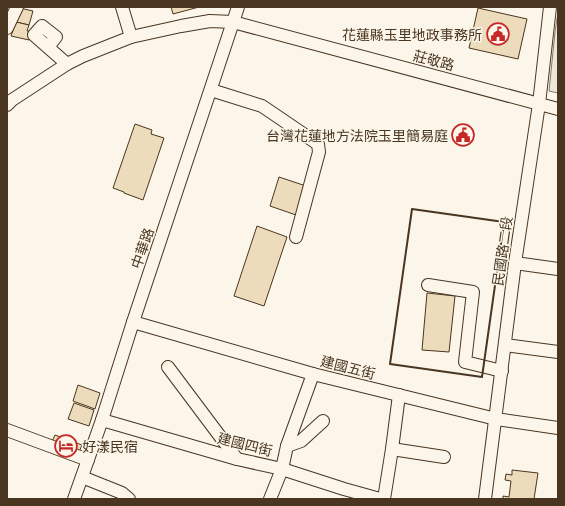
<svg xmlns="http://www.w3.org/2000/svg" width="565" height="506" font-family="Manrope,'Noto Sans TC',sans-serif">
<rect width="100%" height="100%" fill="#fbf6e9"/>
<path fill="#ede6d9" stroke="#887966" d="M558,12V93L549,91L555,32Z"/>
<g fill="#ecdcbc" stroke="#4a3520">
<path d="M171,7H199L173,14Z"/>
<path d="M20,8L33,11L29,25L16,22Z"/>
<path d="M478,8L527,19L518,59L469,48Z"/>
<path d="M16,22L29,25L27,31L32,32L29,40L11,36Z"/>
<path d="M135,124L152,130L151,134L164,138L143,200L124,193V192L113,188Z"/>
<path d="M279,177L306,186L296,215L270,206Z"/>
<path d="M257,226L287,237L264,306L234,296Z"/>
<path d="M427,293L455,296L449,352L422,350Z"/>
<path d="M78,385L100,393L95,409L73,401Z"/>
<path d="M74,403L94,410L89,426L68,419Z"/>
<path d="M55,435L82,445L77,457L50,446Z"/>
<path d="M512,470L538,473L534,499H503V496L509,497L511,481L505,480L506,474L512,475Z"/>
</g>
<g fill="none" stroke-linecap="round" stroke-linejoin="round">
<g stroke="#4a3520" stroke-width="14">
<g id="minor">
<path d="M122,7L131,37"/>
<path d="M7,28L17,7"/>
<path d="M48,47L56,37L42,26L34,35L67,64"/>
<path d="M211,90L262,106L318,144L319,152L296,237"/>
<path d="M7,105L12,100L67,64L83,56L131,37L181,26L210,21L233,22L558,109"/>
<path d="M515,263L558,269"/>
<path d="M428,285L473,292L465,362L502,371"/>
<path d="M133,322L313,374L496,419L558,428"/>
<path d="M505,345L558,352"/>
<path d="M168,367L237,459"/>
<path d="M102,420L237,459L282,469L344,489L380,499"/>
<path d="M7,430L88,460"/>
<path d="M287,446L301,441L323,421"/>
<path d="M392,449L444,457"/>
<path d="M82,477L122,493L129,499"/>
<path d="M74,499L102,420L133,322L238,7"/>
<path d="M270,499L282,469L287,446L313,374"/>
<path d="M384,499L392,449L399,395"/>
<path d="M485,499L515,263L539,104L550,7"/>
</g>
</g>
<use href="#minor" stroke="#fbf6e9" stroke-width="12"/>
<path stroke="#4a3520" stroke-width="2" d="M412,209L504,222L482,377L390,364Z"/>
</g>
<defs>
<g id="civic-ring" transform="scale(1.15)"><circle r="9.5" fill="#fbf6e9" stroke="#c62828" stroke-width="1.5"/><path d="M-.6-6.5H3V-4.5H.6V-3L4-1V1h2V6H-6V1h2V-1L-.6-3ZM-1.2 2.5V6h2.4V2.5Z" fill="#c62828"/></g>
<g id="hotel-ring" transform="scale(1.15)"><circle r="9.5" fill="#fbf6e9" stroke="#c62828" stroke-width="1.5"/><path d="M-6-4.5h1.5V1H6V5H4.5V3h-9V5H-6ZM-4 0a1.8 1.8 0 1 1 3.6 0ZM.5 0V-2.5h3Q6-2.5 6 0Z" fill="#c62828"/></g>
</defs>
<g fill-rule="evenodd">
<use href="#civic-ring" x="498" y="34"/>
<use href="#civic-ring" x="463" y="135"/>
<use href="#hotel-ring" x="66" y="446"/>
</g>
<g text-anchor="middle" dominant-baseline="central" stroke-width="3" stroke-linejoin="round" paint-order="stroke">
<g font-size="14" fill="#4a3520" stroke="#fbf6e9" text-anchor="end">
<text x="482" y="34">花蓮縣玉里地政事務所</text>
<text x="448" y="135">台灣花蓮地方法院玉里簡易庭</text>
<text x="82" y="446" text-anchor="start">好漾民宿</text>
</g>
<g font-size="14" fill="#4a3520" stroke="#fbf6e9">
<text transform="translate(434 60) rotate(15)">莊敬路</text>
<text transform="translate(142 248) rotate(-71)">中華路</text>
<text transform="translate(502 251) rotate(-82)">民國路二段</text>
<text transform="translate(348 367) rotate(14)">建國五街</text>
<text transform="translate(245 444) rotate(14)">建國四街</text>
</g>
</g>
<rect width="565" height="506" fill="none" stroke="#4a3520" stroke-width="16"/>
</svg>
